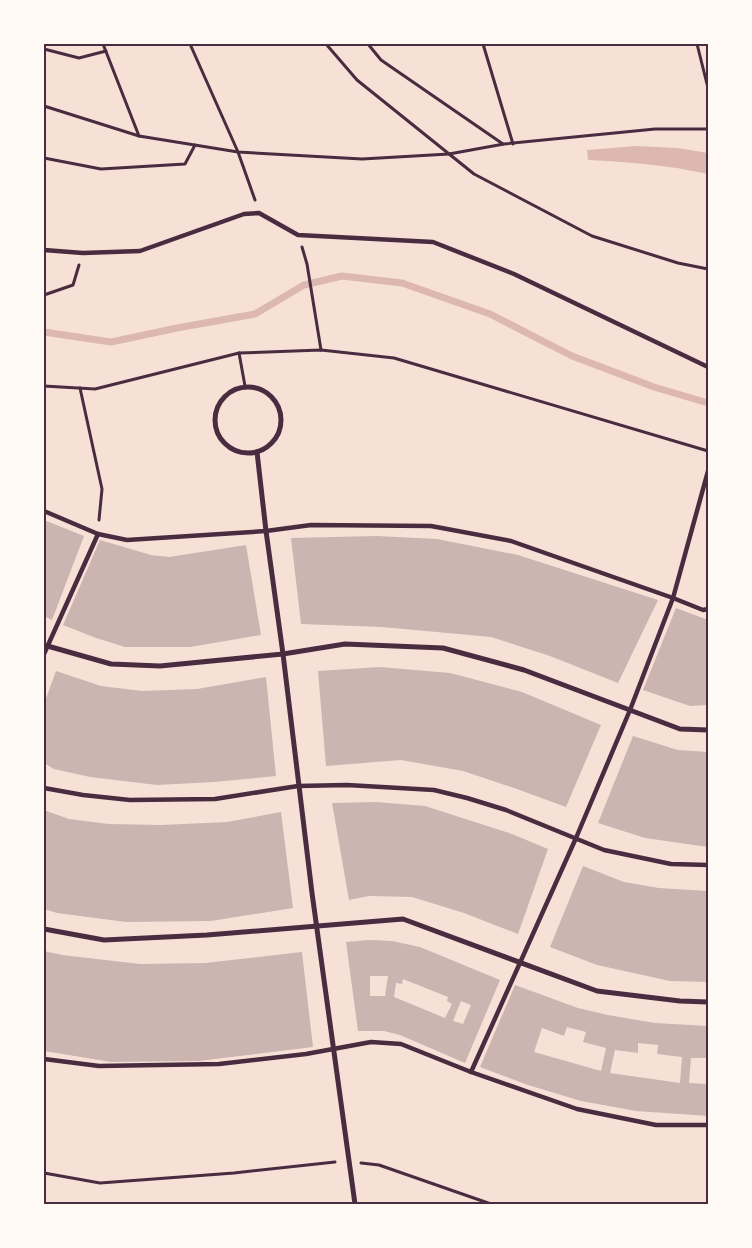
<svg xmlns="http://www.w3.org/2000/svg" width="752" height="1248" font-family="'Libre Baskerville',serif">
<rect width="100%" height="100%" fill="#f7e1d7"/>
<path fill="#dcb8b0" d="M636,146L678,148L708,153V174C668,165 629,162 588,160L587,150Z"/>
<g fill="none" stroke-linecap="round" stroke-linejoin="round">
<path stroke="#dcb8b0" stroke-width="7" d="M44,332L111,342L177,328L255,314L304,285L342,276L402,283L490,314L572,356L654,387L708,403"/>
</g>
<g fill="#ccb4b1" fill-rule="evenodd">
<path d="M44,520L84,536L52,620L44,616Z"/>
<path d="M377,536L437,539L518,555L658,600L618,683L550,656L491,637L382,627L301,624L291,538Z"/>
<path d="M100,540L151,555L169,557L246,545L261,635L190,647H125L96,638L63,625Z"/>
<path d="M676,608L708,620V705L690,706L643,690Z"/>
<path d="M380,667L450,673L522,692L601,725L566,807L514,788L463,771L401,760L326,766L318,671Z"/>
<path d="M56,671L101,686L142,691L197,689L266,677L276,776L214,782L157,785L90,777L54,769L44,763V704Z"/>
<path d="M633,736L678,750L708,752V847L645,838L598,823Z"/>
<path d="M376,802L425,806L512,834L548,849L518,934L464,913L412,897L369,896L349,900L332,803Z"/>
<path d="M44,810L69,819L109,824L161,825L227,822L281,812L293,908L211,921L126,922L57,913L44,909Z"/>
<path d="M583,866L624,882L659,888L708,891V982L670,981L597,965L550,947Z"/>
<path d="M369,940L392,941L420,947L500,980L465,1063L400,1035L384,1031H358L346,942ZM370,976H388L385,996H370ZM403,979L448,997L447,1001L452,1004L445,1018L394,997L396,983L402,984ZM461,1001L471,1005L463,1024L453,1021Z"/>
<path d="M44,951L62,955L140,964L205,963L302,952L313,1047L199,1061L111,1062L44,1051Z"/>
<path d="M515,985L578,1008L608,1015L655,1023L708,1026V1058H691L689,1083L708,1084V1116L636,1111L581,1101L528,1085L480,1067ZM567,1027L586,1032L583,1042L606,1048L601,1071L534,1052L542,1028L564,1036ZM638,1043L658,1045L657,1054L682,1057L680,1083L610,1073L615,1050L638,1053Z"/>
</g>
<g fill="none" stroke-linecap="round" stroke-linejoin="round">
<g stroke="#4a2c40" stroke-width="3">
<path d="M190,44L238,152L255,200"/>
<path d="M326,44L357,80L474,174L592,236L678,263L708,269"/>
<path d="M368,44L381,60L503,144"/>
<path d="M483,44L513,144"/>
<path d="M697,44L708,88"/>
<path d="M44,49L79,58L106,51"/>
<path d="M44,106L139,136L103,44"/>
<path d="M139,136L238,152L362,159L449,154L504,144L655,129H708"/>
<path d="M44,158L101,169L185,164L195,145"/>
<path d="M302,247L307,264L321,350"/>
<path d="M44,295L73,285L79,265"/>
<path d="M239,353L245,386"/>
<path d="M44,386L95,389L239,353L321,350L394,358L708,451"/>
<path d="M80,388L102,489L99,520"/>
<path d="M361,1163L379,1165L491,1204"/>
<path d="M44,1173L100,1183L234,1173L335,1162"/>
</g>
<g stroke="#4a2c40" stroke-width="4.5">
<path d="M44,250L83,253L140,251L244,214L259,213L298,235L433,242L514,274L708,367"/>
<path d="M44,511L98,534L127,540L266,531L311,525L431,526L511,541L673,598L703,610L708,609"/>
<path d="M44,654L98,534"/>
<path d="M44,788L83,795L130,800L215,799L298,786L347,785L434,790L467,798L506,810L604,850L671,864L708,865"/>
<path d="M44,1059L99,1066L219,1064L306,1054L371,1042L401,1044L471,1072L577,1109L656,1125H708"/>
<path d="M471,1072L576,838L630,710L673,598L708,471"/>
</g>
<g stroke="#4a2c40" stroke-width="5">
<circle cx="248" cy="420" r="33"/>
<path d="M257,452L266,531L283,654L312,893L355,1204"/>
<path d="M44,645L111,664L160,666L283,654L345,644L443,648L524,670L680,729L708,730"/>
<path d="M44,929L104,940L207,935L403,919L597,991L680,1001L708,1002"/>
</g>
</g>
<rect width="752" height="1248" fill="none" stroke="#fffaf5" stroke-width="90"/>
<rect x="45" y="45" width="662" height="1158" fill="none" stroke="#4a2c40" stroke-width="2"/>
</svg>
